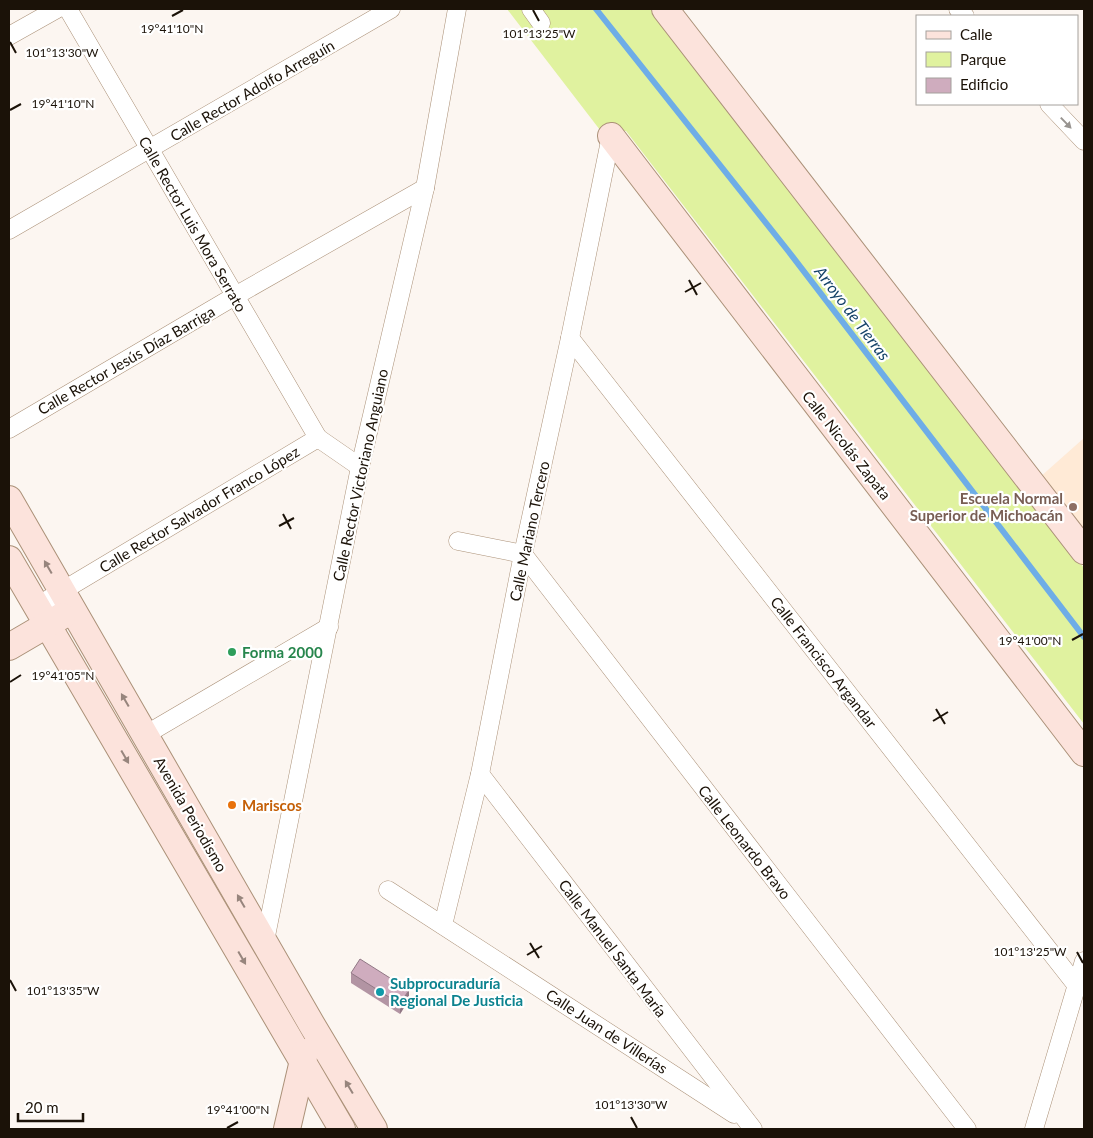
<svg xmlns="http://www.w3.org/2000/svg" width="1093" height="1138" font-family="Lato,sans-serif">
<rect width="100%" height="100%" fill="#fcf6f1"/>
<path fill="#ffead6" d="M1084,438V536L1039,478Z"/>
<path fill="#e0f29f" d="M507,9H653L1084,568V724L626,131L600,130Z"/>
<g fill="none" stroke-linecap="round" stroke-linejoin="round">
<path stroke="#6eade7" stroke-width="6" d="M596,9L789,252L1084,637"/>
<g stroke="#ab9178" stroke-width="19">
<g id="street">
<path d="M68,9L318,438"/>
<path d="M531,9L541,23"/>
<path d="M958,9L965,16"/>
<path d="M9,36L57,9"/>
<path d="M1049,104L1084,141"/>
<path d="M9,230L391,9"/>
<path d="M570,338L1077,986"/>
<path d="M9,429L235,296L425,188"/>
<path d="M458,541L523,554L967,1129"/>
<path d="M37,606L318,438L360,467"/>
<path d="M145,735L329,627"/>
<path d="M480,774L753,1129"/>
<path d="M388,890L734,1114"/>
<path d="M443,925L480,774L523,554L570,338L611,136"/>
<path d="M265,941L360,467L425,188L457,9"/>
<path d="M1034,1129L1084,961"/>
</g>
</g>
<g stroke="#ab9178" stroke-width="28">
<g id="secondary">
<path d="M665,9L1084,551"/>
<path d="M611,136L1084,753"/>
<path d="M9,499L312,1025L374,1129"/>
<path d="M9,559L342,1129"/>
<path d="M9,647L62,616"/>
<path d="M287,1129L305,1052"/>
</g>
</g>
<use href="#street" stroke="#fff" stroke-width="18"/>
<use href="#secondary" stroke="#fce3dc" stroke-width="26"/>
</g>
<path fill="#b294a3" d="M351,973L409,1000L400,1014L351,983Z"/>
<path fill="#917885" d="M409,990V1000L400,1014V1004Z"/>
<path fill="#cfacbe" stroke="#917885" d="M360,959L409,990L400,1004L351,973Z"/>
<defs><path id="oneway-solid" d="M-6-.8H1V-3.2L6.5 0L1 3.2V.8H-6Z" transform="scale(1.25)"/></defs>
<use fill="#989490" href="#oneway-solid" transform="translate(1066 123) rotate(46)"/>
<g fill="#97857d">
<use href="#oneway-solid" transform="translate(48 567) rotate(-120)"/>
<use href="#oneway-solid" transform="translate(125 700) rotate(-120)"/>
<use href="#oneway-solid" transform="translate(125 757) rotate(60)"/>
<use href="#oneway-solid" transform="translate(241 901) rotate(-120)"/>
<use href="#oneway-solid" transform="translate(242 958) rotate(60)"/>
<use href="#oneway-solid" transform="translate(349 1087) rotate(-121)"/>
</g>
<path fill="none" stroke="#1b1208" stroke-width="2" d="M533,10L539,21M172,16L183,10M10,42L16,53M10,110L21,104M689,280L697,295M685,292L701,283M283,514L291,529M279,526L294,518M1072,640L1083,634M10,682L21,675M936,709L945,724M933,721L948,712M530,943L539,958M1077,952L1083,963M527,955L542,946M10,980L16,991M631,1117L637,1128M227,1128L238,1122"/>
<circle fill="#8d6e63" stroke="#fff" stroke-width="2" cx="1073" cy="507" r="5"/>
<circle fill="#2e9e5b" stroke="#fff" stroke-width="2" cx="232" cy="652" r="5"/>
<circle fill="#e8710a" stroke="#fff" stroke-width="2" cx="232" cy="805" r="5"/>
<circle fill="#0f9aa8" stroke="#fff" stroke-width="2" cx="380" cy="992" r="5"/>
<g text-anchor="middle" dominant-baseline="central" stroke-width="4.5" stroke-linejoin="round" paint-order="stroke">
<g font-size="15" fill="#1b1208" stroke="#fff">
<text transform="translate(252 90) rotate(-30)">Calle Rector Adolfo Arreguín</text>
<text transform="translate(193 224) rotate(60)">Calle Rector Luis Mora Serrato</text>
<text transform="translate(126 360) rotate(-30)">Calle Rector Jesús Díaz Barriga</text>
<text transform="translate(847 445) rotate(52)">Calle Nicolás Zapata</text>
<text transform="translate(360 475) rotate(-78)">Calle Rector Victoriano Anguiano</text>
<text transform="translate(199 509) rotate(-31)">Calle Rector Salvador Franco López</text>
<text transform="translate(529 531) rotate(-78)">Calle Mariano Tercero</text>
<text transform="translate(824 662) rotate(52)">Calle Francisco Argandar</text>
<text transform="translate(191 814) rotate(60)">Avenida Periodismo</text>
<text transform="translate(745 842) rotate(52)">Calle Leonardo Bravo</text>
<text transform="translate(613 948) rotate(53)">Calle Manuel Santa María</text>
<text transform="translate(607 1031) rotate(33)">Calle Juan de Villerías</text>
</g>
<g font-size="15" font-weight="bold" fill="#785e54" stroke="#fff" text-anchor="end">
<text x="1063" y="498">Escuela Normal<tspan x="1063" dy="17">Superior de Michoacán</tspan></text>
</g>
<g font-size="15" font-weight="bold" fill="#27864d" stroke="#fff" text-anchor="start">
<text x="242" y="652">Forma 2000</text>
</g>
<g font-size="15" font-weight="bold" fill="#c56008" stroke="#fff" text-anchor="start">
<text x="242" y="805">Mariscos</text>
</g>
<g font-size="15" font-weight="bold" fill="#0d838f" stroke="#fff" text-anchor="start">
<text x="390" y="983">Subprocuraduría<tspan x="390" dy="17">Regional De Justicia</tspan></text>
</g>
<g font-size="16" font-style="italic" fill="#144268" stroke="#fff">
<text transform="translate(853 313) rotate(53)">Arroyo de Tierras</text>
</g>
</g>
<g font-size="12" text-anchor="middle" fill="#1b1208" stroke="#fff" stroke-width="4.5" stroke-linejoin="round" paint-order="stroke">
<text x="172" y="33">19°41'10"N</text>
<text x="539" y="38">101°13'25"W</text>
<text x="62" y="57">101°13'30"W</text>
<text x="63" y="108">19°41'10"N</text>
<text x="1030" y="645">19°41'00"N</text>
<text x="63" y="680">19°41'05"N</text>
<text x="1030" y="956">101°13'25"W</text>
<text x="63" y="995">101°13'35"W</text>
<text x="631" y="1109">101°13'30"W</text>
<text x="238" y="1114">19°41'00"N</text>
</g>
<rect width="1093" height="1138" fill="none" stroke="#1b1208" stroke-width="20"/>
<rect x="916" y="15" width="162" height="90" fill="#ffffff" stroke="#a4a09c"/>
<rect x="926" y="31" width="25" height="8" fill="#fce3dc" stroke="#a4a09c"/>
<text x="960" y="40" font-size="15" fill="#1b1208">Calle</text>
<rect x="926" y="52" width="25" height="15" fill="#e0f29f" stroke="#a4a09c"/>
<text x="960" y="65" font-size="15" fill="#1b1208">Parque</text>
<rect x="926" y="78" width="25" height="15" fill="#cfacbe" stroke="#a4a09c"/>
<text x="960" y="90" font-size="15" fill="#1b1208">Edificio</text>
<path d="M18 1113v8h65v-8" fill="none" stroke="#1b1208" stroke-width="2.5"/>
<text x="25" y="1113" font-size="15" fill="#1b1208" stroke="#ffffff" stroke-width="4" paint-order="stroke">20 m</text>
</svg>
